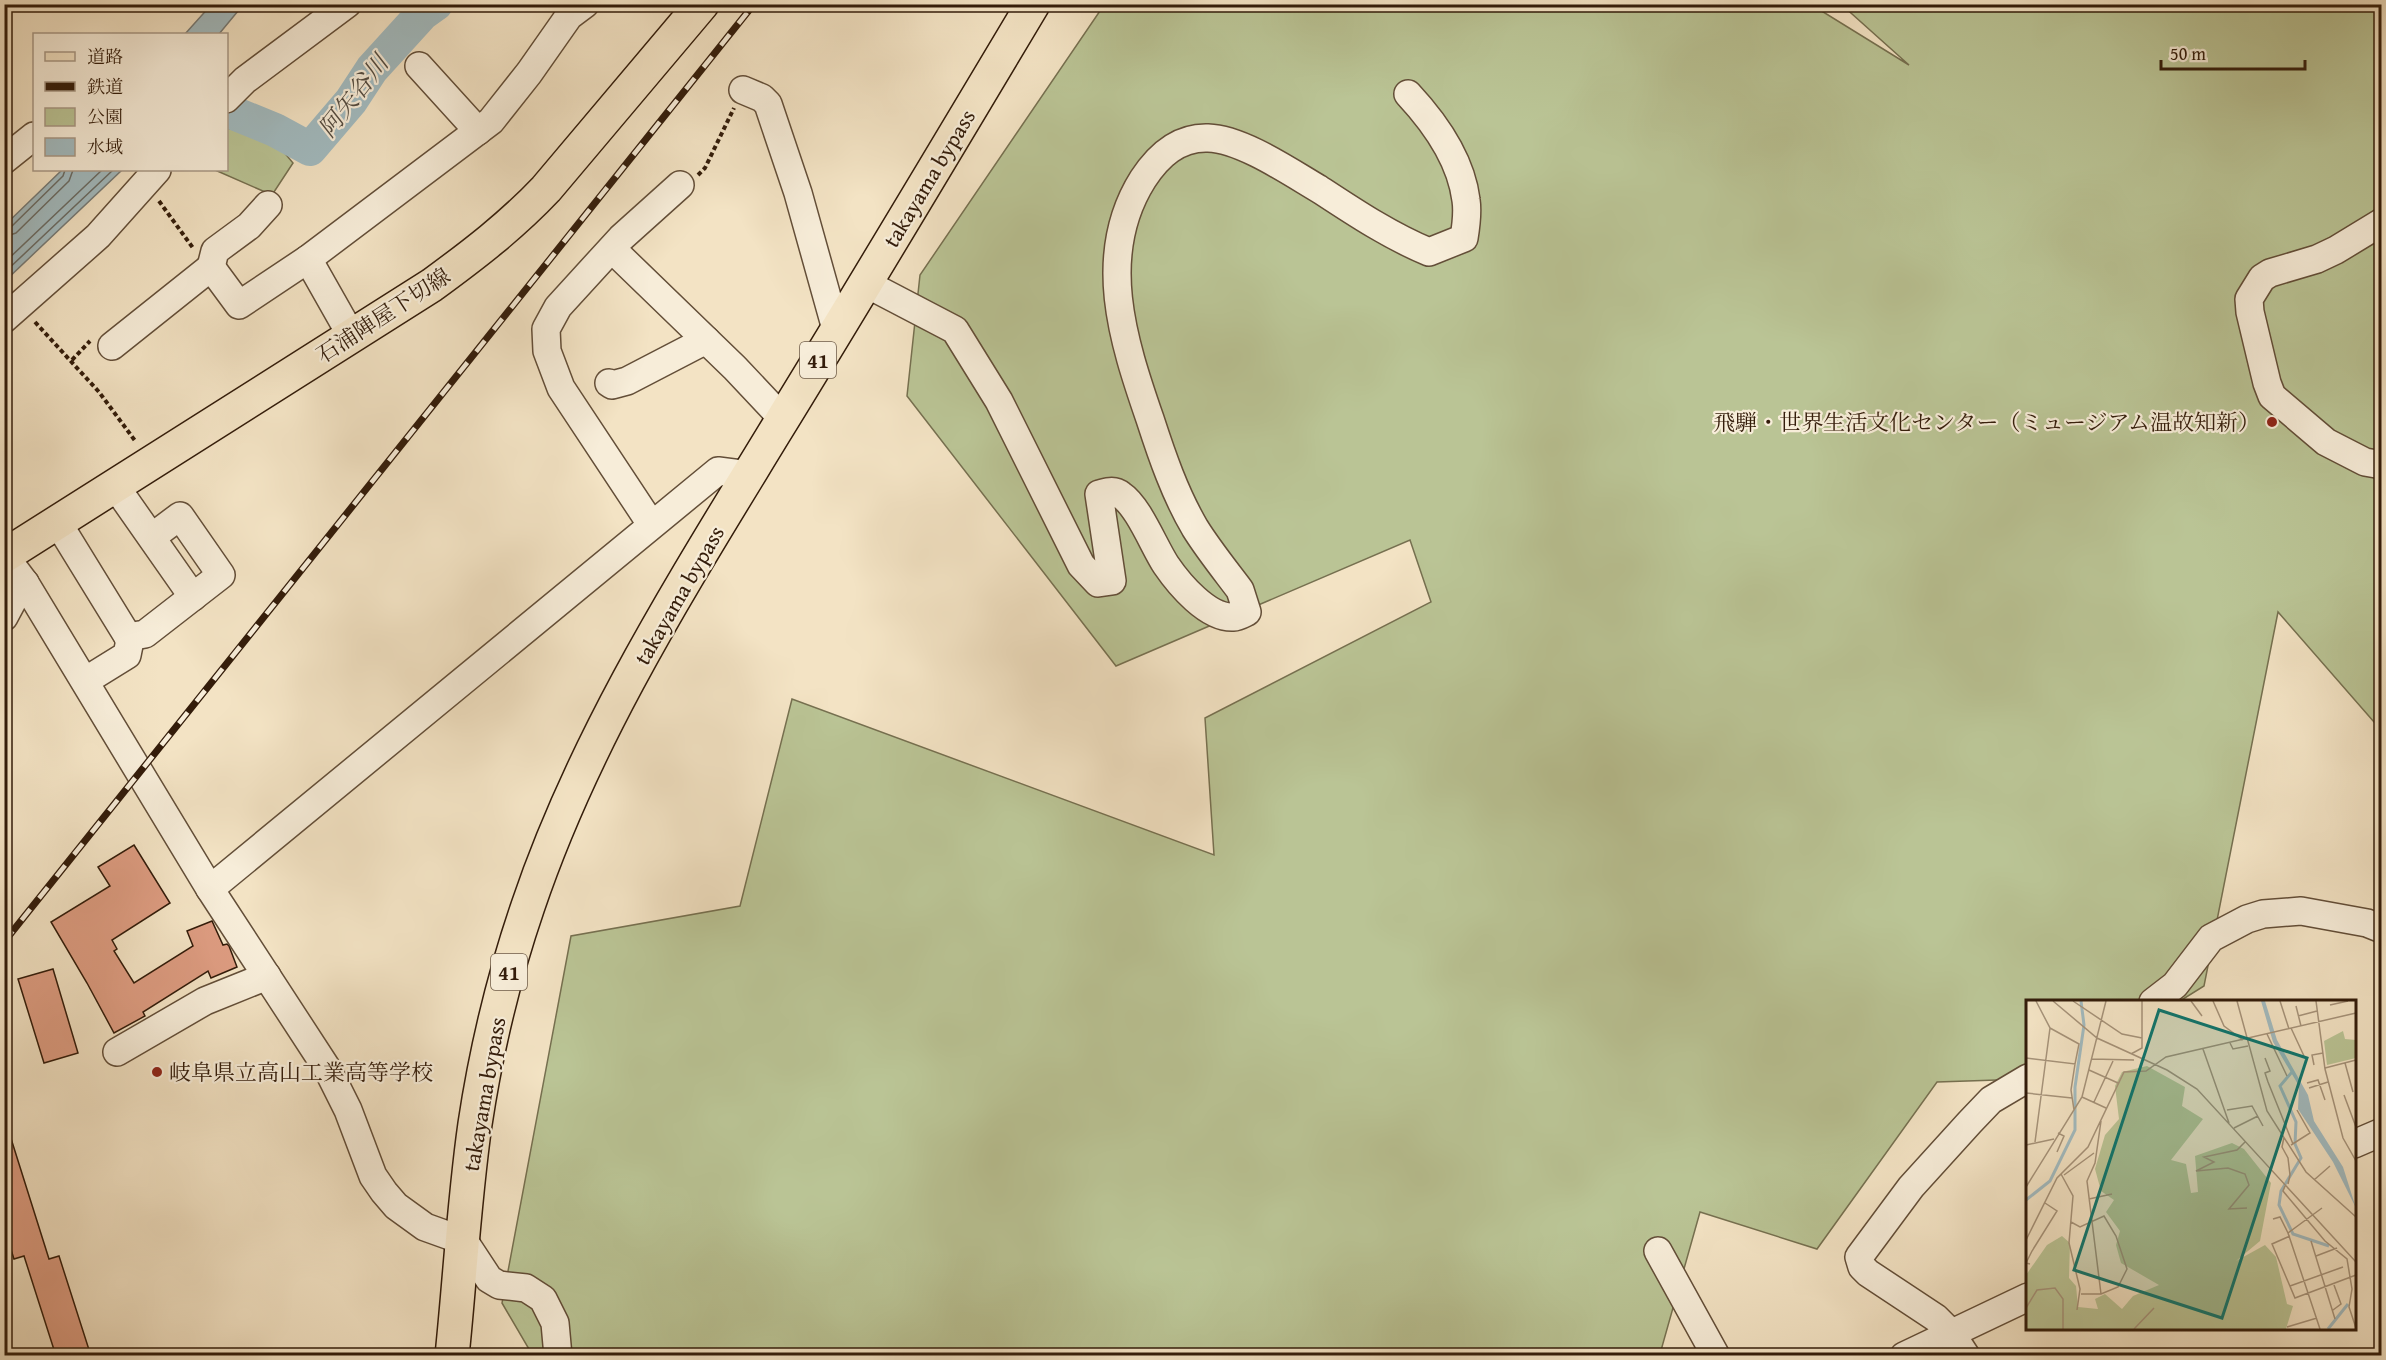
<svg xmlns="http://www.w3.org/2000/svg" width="2386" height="1360" font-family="'Gentium Book Plus','Noto Serif JP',serif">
<rect width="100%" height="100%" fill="#f3e3c4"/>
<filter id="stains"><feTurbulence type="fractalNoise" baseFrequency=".00333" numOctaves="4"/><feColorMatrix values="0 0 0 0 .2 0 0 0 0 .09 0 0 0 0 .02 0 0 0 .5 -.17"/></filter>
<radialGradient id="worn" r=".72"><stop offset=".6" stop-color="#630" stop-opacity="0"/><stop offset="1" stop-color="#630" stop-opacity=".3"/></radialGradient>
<g fill="#bac495" stroke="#767050" stroke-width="1.5">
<path d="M1104,5H1812L1909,65L1842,5H2381V730L2278,612L2204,986L2180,1001L2028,1002L2027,1079L1937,1082L1817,1249L1700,1212L1660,1354L1657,1355L533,1356L502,1303L571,936L740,906L792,699L1214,855L1205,718L1431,602L1410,540L1116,666L907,396L920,275Z"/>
<path d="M227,128L273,139L293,163L272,195L215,170H226Z"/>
</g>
<g fill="#a2bbc0" stroke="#767b77" stroke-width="1.5">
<path d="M211,5H243L219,34H185Z"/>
<path d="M62,170H122L5,281V225Z"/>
</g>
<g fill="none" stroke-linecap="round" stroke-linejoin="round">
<g stroke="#6a6c65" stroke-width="1.5">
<path d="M4,229L11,227L63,176L65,170"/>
<path d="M4,237L16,233L69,181L73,170"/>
<path d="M4,263L102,170"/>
<path d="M4,273L113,170"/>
</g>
<path stroke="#a2bbc0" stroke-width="34" d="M226,110L275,130L310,149L351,101L372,69L422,14L436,4"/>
</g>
<g fill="#dd9c81" stroke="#331c0a" stroke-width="1.5">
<path d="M134,845L170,903L112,940L117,949L114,951L134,983L193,946L187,931L212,921L223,945L227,944L229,946L237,967L211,978L208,971L143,1012L145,1016L114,1033L87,983L51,922L110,886L98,867Z"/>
<path d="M53,969L78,1053L44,1063L18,979Z"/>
<path d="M8,1129L49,1259L59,1256L91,1356H56L24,1256L14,1259L4,1228V1130Z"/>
</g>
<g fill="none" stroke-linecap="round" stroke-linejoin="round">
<g stroke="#634e38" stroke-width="30">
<g id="minor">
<path d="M419,66L478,131"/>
<path d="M743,90L762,98L768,104L798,193L836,329"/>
<path d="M226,99L245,80L347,4"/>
<path d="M4,160L34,136"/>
<path d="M2382,222L2336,250L2317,259L2270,273L2262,278L2249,299L2250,312L2267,383L2272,396L2326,442L2365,462L2382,465"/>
<path d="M612,249L735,368L783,419"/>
<path d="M308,259L351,335"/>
<path d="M211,267L215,251L249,226L268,205"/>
<path d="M865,283L955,330L999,401L1081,565L1098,583L1112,581L1099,494C1107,492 1114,489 1121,495C1139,507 1154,547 1166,565C1179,584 1208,619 1234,617C1238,617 1243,614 1247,612L1240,590C1225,570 1208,549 1195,528C1175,494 1162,456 1150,419C1123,341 1095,255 1143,179C1158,156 1178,137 1208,138C1242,139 1290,172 1319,189C1354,212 1390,236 1429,252L1464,238C1466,226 1468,213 1466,200C1461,160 1435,123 1408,94"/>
<path d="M4,319L98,236L157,170"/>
<path d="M112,346L211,267L239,305L308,259L491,121L529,73L569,16L585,4"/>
<path d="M609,383L612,385L627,381L706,340"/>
<path d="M116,487L193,597"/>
<path d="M58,523L130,640L127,655L85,681"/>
<path d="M651,524L561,388L547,351L546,329L558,307L621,238L680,185"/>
<path d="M4,555L25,583L210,889L328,1070L348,1110L373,1176L384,1192L396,1206L425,1227L464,1241L489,1279L499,1285L526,1288L543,1299L555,1323L558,1356"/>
<path d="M4,617L12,602L25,583"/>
<path d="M128,637L145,634L221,575L180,516L152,537"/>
<path d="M210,889L718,471L749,475"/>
<path d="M2153,1002L2175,985L2211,938L2247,919L2263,914L2301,911L2367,923L2382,929"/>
<path d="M117,1052L205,1001L267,976"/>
<path d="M2354,1144L2382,1132"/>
<path d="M1658,1251L1716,1356"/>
<path d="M1904,1356L2028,1297"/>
<path d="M1966,1356L1951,1333L1936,1318L1868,1273L1862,1267L1859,1257L1911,1187L1970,1122L1991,1100L2028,1078"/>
</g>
</g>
<g stroke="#331c0a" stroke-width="36">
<path id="major" d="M4,556L432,285C473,255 511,226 546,189L702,4"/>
</g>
<g stroke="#331c0a" stroke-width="36">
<path id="highway" d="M452,1356C460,1279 464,1201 475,1124C486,1051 504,976 528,906C585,737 681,586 773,435C861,292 947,148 1033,4"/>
</g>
<g stroke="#331c0a" stroke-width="4" stroke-dasharray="4.5 3" stroke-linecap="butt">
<path d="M698,175L705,168L734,108"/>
<path d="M159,201L193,248"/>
<path d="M35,322L99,392L136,442"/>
<path d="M72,360L90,341"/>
</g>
<use href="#minor" stroke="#f7edd9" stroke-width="27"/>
<use href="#major" stroke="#f3e3c4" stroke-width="33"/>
<use href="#highway" stroke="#f3e3c4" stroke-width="33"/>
<g stroke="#331c0a" stroke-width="7">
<path id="rail" d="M4,942L754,4"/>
</g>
<use href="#rail" stroke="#f7edd9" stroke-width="4.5" stroke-dasharray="14" stroke-linecap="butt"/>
</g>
<g fill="#8f2418" stroke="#f7edd9" stroke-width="2">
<circle cx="2272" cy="422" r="6"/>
<circle cx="157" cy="1072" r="6"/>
</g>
<g text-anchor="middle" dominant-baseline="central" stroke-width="4.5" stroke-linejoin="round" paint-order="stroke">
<g fill="#f7edd9" stroke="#6e5b48" stroke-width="1.5">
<rect x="800" y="342" width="36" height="36" rx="4.5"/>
<rect x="491" y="954" width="36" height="36" rx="4.5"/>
</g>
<g font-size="21" font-weight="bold" fill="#331c0a">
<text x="818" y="360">41</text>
<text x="509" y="972">41</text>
</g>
<g font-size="22" fill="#331c0a" stroke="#f7edd9">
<text transform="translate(929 178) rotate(-59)">takayama bypass</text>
<text transform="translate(383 315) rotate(-33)">石浦陣屋下切線</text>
<text transform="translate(679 595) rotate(-60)">takayama bypass</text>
<text transform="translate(484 1094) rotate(-80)">takayama bypass</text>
</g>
<g font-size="22" fill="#331c0a" stroke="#f7edd9" text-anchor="end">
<text x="2260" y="422">飛騨・世界生活文化センター（ミュージアム温故知新）</text>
<text x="169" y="1072" text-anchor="start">岐阜県立高山工業高等学校</text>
</g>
<g font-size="24" font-style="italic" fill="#544c41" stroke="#f7edd9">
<text transform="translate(353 96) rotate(-52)">阿矢谷川</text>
</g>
</g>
<g transform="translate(2026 1000)">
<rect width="330" height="330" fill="#f3e3c4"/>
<path d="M317,31L319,39L330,40V58L301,65L298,41ZM121,66L159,87L156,106L177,119L145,160L160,164L165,193L172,192L169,156L206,143L218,149L245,183L234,241L210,261L239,245L250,257L261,304L267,306L260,329H0V275L21,245L36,236L44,243L43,278L50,286L52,307L72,309L69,299L79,294L96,309L107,296L133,285L95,263L90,245L94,231L80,212L88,200L75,191L69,169L79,135L93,119L89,86L96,72Z" fill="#bac495"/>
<path d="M235,1H239L251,40L282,95L288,121L317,167L330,208L307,162L272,109L273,86L247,42Z" fill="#a2bbc0"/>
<path fill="none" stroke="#a2bbc0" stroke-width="3" d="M266,72L254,86L270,122L269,144L275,158L255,191L253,205L267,234L303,246M0,200L24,181L49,130V87L58,25L55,1M302,329L322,304"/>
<path fill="none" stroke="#a6937a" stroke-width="1.5" d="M27,1L71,38L141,70L171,89L330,262M47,1L96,34L116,38M165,1L176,16M187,1L198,26L217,40M211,1L241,111L280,172L330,217M254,1L263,29M290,1L299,69L317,138L330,161M304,5L322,1M270,6L275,26M272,16L291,11M265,28L278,56M241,34L261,76M204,43L207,49L222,46M177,49L203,123M105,54L116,48V1M0,58L49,64L53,44L24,28M239,58L244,71L239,73L242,82L267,144M66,59L108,60M319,63L327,92M288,65L286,55L297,53M299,68L330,60M63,70L92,83M281,83L292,80L299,100M283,88L302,82M0,93L46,98M318,95L330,127M56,97L80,108M68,102L87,61M48,110L45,90L49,64M201,110L226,106L237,126M75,121L69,163L61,181L75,294M208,128L232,116M258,137L256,147L262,158L264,175L262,184M9,142L24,28L10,1M219,142L211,150L178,157L188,162L170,171L202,168L219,174L223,185L203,209L221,208M0,145L28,139M265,145L284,133L271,110M31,152L38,136L32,133M35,174L47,196L43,243L54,289L51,310M38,175L68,153M288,180L304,166M259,186L257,191L267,203L299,241L321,259L326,289L323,307L330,328M0,187L56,97L80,1M63,199L86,194M247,219L254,217L262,233M45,222L54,227L78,216L90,236L101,269L92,287L75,294H55M264,236L246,244L269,298L330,275M0,240L31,178L62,147L98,72L120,71L140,57L330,13M285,241L309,319M290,256L311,248M4,264L0,263L6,251L31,211L19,203M264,286L317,267M0,308L11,290L29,288L37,299V329M307,310L315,304L308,285M261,327L291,318M108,329L128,308M294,329L262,233L296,208"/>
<path fill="#0f766e" fill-opacity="0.15" stroke="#0f766e" stroke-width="3" d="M133,10L281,58L196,318L48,270Z"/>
<rect width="330" height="330" fill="none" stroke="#331c0a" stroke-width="3"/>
</g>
<rect width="2386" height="1360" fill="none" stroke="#f3e3c4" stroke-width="24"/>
<rect x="6" y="6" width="2374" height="1348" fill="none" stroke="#331c0a" stroke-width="3"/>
<rect x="12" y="12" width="2362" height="1336" fill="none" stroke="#331c0a" stroke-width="1.5"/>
<rect x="33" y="33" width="195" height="138" fill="#f7edd9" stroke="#a99986" stroke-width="1.5"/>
<rect x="45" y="52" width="30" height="9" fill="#f3e3c4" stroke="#a99986" stroke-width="1.5"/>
<text x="87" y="63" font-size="18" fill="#331c0a">道路</text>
<rect x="45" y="82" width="30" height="9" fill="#331c0a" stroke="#a99986" stroke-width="1.5"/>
<text x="87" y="93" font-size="18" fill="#331c0a">鉄道</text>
<rect x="45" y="108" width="30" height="18" fill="#bac495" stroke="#a99986" stroke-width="1.5"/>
<text x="87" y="123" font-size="18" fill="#331c0a">公園</text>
<rect x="45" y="138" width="30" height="18" fill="#a2bbc0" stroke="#a99986" stroke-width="1.5"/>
<text x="87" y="153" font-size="18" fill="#331c0a">水域</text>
<path d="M2161 60v9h144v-9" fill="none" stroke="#331c0a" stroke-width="3"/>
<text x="2170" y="60" font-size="18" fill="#331c0a" stroke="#f7edd9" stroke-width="4.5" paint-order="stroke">50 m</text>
<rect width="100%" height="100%" filter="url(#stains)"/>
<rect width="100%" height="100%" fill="url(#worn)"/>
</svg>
